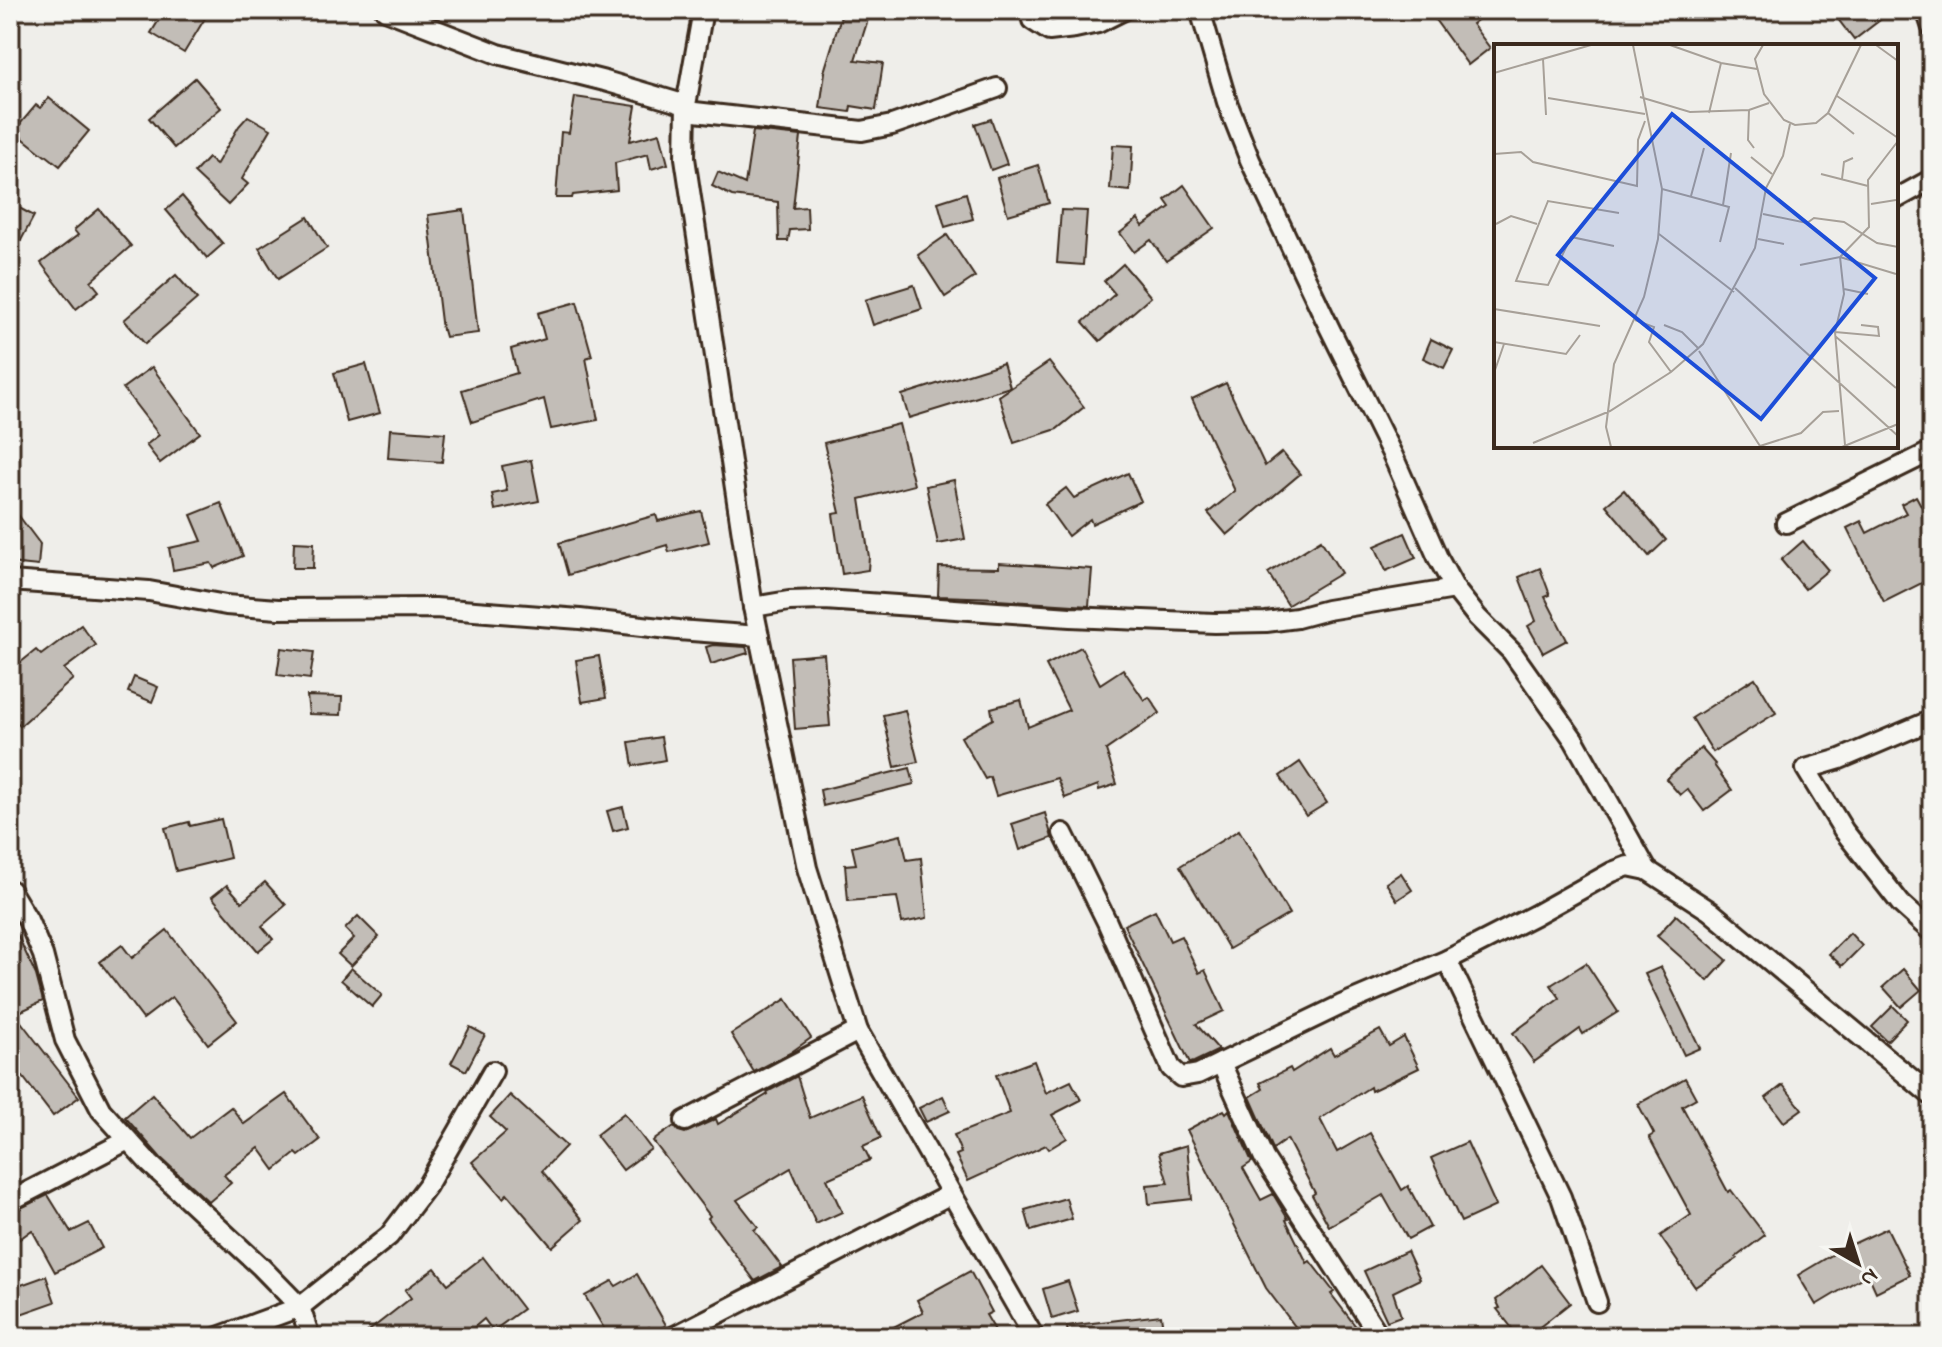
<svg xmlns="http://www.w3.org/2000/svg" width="1942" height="1347" font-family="'Indie Flower',sans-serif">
<rect width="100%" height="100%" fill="#efeeea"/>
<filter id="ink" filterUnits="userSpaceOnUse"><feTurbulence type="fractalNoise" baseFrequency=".0125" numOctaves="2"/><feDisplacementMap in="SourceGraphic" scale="16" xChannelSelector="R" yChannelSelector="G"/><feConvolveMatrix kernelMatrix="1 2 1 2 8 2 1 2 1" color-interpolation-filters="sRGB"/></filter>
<g filter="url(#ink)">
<g fill="#c2bdb7" stroke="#3b2a1e" stroke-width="2">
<path d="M165,10H210L184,53L151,33Z"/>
<path d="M843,10H871L855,60L883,63L876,110L851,106L850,112L820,108L825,72H824Z"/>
<path d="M1428,10H1491L1472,24L1490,48L1468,65Z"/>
<path d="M1831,10H1893L1854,40Z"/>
<path d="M195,78L221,108L174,148L149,118Z"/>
<path d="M575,97L636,106L630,141L660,133L668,164L651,169L648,154L615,163L617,190L573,195L572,198H556L561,132L569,133Z"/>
<path d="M49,98L89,131L60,166L46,155L45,156L14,131L36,105L40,108Z"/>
<path d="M248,116L271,129L242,179L248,184L228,205L194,173L208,158L216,165L239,126Z"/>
<path d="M991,119L1007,164L991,170L975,124Z"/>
<path d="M753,131L801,136L793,208L807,207L808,229L790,230L788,241H779L778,202L732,196L712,186L718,172L745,184Z"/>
<path d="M1113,145L1133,146L1130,191L1110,189Z"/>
<path d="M1038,165L1049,203L1008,215L997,178Z"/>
<path d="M1184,185L1214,228L1166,261L1151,240L1134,252L1120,233L1138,219L1143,226L1170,207L1165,200Z"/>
<path d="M966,193L973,219L945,227L938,202Z"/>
<path d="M182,196L223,244L207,258L166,210Z"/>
<path d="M10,203L34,216L10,261Z"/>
<path d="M99,209L131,246L91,281L99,291L76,309L41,263L78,235L74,230Z"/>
<path d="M464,210L478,333L445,337L443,330H442L428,215Z"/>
<path d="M1061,210L1087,211L1083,265L1057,263Z"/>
<path d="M308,217L327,248L278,279L259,248Z"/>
<path d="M947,235L975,277L945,297L918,255Z"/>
<path d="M1123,264L1151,297L1100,341L1083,322L1115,294L1104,281Z"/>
<path d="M176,275L197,299L145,344L124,320Z"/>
<path d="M914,285L922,309L873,325L865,300Z"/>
<path d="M577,302L592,356L586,358L598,420L551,429L544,399L472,422L462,390L517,373L511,349L545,339L538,313Z"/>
<path d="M1431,339L1453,350L1444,368L1423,358Z"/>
<path d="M1049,362L1084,407L1057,429L1014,443L999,396Z"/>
<path d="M1003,363L1010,387L909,418L902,395Z"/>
<path d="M366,364L380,413L347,422L334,373Z"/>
<path d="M152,367L200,433L160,463L146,445L159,435L123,388Z"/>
<path d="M1226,383L1265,466L1282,452L1300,474L1227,535L1208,513L1235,491L1192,399Z"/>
<path d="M899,424L914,485L860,499L869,557L868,570L842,574L833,514L840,513L824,443Z"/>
<path d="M390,429L445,433L442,462L388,458Z"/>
<path d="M531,460L539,501L495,510L492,494L507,491L502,466Z"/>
<path d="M1128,473L1141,501L1092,524L1090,519L1068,536L1045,504L1066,488L1074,498Z"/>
<path d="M954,480L965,539L938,544L926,486Z"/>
<path d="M1624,490L1666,540L1649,556L1606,505Z"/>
<path d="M1916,496L1923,509L1932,504V578L1884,602L1847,528L1861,521L1867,533L1906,513L1901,504Z"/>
<path d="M221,503L243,556L214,568L211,563L173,570L169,548L202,541L191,515Z"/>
<path d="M10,504L40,544L38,566L10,563L12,537L10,533Z"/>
<path d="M701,511L709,542L669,552L667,545L568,575L559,543L656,515L658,521Z"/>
<path d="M1405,533L1416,558L1386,571L1375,546Z"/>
<path d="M1321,540L1341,573L1288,605L1268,573Z"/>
<path d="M1803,541L1828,570L1805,589L1781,560Z"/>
<path d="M294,542L314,543L313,568H293Z"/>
<path d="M999,563L1092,569L1089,606L997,600V598L938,596L939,567L999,568Z"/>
<path d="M1540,568L1550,595L1545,597L1567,640L1543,653L1528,626L1536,621L1519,577Z"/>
<path d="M81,625L96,645L64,669L73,679L20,726L10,714V671L36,650L41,655Z"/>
<path d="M713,645L746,647L748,653L711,664L706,647Z"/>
<path d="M1081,647L1100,684L1123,669L1144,700L1149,697L1160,713L1106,750L1117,784L1099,790L1098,785L1065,798L1057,778L996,796L990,777L985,779L961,737L993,719L991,708L1021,700L1028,727L1069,710L1046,665Z"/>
<path d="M281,648L314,652L310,679L277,675Z"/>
<path d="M824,654L830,726L795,729L790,657Z"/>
<path d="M599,656L606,698L582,702L576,660Z"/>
<path d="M134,677L158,687L152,702L128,692Z"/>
<path d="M1755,678L1776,713L1713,752L1692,718Z"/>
<path d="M307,696L342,697L341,715L309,714Z"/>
<path d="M905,710L918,762L895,767L883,715Z"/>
<path d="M661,737L665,760L633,766L629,742Z"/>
<path d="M1701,748L1715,764L1714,765L1732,790L1704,811L1687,789L1680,795L1666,779Z"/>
<path d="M1300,762L1327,803L1306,816L1280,776Z"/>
<path d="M910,768L914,784L823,806L820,790Z"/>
<path d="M623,807L628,827L613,831L607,811Z"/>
<path d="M1045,813L1052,838L1020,850L1012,824Z"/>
<path d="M221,819L230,858L176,871L165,828L189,822L190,826Z"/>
<path d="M1239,830L1289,914L1229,949L1180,866Z"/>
<path d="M901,835L907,860L921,858L927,918L902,923L897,897L848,901L845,865L856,864L852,847Z"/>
<path d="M1401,873L1412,890L1397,900L1386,883Z"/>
<path d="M265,882L286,905L262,926L273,939L258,951L212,897L227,885L242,902Z"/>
<path d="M1155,910L1170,941L1181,936L1199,973L1205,970L1224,1011L1196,1024L1219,1050L1194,1062L1190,1063L1124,925Z"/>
<path d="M1676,915L1727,960L1708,981L1657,936Z"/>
<path d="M358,916L379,937L351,966L338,954L354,938L345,929Z"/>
<path d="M10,919L36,975L43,1001L15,1014L79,1097L53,1116L10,1060Z"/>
<path d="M167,930L237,1021L208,1044L172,997L143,1019L100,962L122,945L132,958Z"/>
<path d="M1850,933L1862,946L1842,966L1829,954Z"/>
<path d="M1586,963L1618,1012L1583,1034L1580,1029L1534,1062L1513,1033L1560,998L1551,985Z"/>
<path d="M1661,967L1700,1048L1684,1055L1645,974Z"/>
<path d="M351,968L382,995L372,1007L341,980Z"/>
<path d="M1903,969L1921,990L1901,1007L1883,987Z"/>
<path d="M786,999L811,1038L790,1053L754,1072L731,1034Z"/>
<path d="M1893,1006L1907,1020L1887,1041L1872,1027Z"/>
<path d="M470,1027L485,1035L466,1071L451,1063Z"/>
<path d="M1380,1030L1389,1046L1404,1037L1419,1068L1371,1091L1370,1087L1320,1119L1337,1152L1370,1133L1402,1190L1408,1186L1430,1227L1408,1239L1383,1195L1329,1226L1312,1195L1315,1193L1287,1139L1273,1149L1250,1097L1263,1089L1260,1083L1290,1068L1292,1072L1330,1048L1334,1055Z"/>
<path d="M1034,1061L1046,1093L1071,1081L1081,1100L1052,1115L1067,1138L1049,1149L1046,1145L968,1181L956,1155L961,1153L954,1135L1010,1113L996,1075Z"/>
<path d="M797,1076L810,1118L862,1095L881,1138L863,1146L870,1160L827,1179L842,1212L816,1224L791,1168L737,1200L758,1227L754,1230L782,1267L755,1281L708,1218L710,1216L653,1141L674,1126L678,1131L685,1133L716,1119L718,1124L768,1094L767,1092Z"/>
<path d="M1685,1078L1696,1098L1682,1106L1728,1192L1731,1190L1765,1235L1736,1257L1737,1259L1695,1287L1660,1236L1691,1215L1649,1137L1654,1134L1638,1104Z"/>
<path d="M1783,1085L1802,1109L1784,1122L1766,1098Z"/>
<path d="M152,1094L190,1138L231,1107L244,1124L286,1094L320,1140L299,1156L296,1153L275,1170L259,1148L224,1175L231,1183L209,1202L161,1158L125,1117Z"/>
<path d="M510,1095L566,1146L542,1171L583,1220L552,1247L507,1194L503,1198L472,1162L506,1132L490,1117Z"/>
<path d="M943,1096L950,1111L926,1122L919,1108Z"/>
<path d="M1224,1110L1226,1113L1229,1110L1252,1162L1243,1168L1261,1200L1273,1194L1288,1219L1286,1220L1307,1263L1310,1261L1334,1292L1331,1294L1364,1337H1303L1266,1288L1187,1130Z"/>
<path d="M624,1113L651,1149L623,1170L596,1135Z"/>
<path d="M1467,1142L1496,1206L1461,1222L1431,1158Z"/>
<path d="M1187,1145L1192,1199L1149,1204L1147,1185L1168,1183L1159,1153Z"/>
<path d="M48,1195L71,1232L89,1223L102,1248L55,1272L32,1230L10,1246V1213Z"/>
<path d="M1066,1198L1072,1219L1031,1231L1025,1210Z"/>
<path d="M1887,1228L1910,1275L1876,1292L1868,1274L1816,1305L1798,1275L1842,1249Z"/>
<path d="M1407,1251L1420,1279L1393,1292L1401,1316L1387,1321L1364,1271Z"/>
<path d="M483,1257L523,1309L493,1331L484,1319L463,1337H361L411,1298L405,1290L435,1268L448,1284Z"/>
<path d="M1541,1265L1570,1303L1527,1337H1519L1497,1309L1500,1308L1496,1300Z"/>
<path d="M970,1271L992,1312L986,1315L999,1337H874L923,1312L917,1300Z"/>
<path d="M637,1274L666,1325L653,1333L649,1327L631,1337H609L585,1296L612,1281L616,1286Z"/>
<path d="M46,1276L55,1302L15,1316L10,1301V1289Z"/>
<path d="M1068,1281L1078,1311L1052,1319L1043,1289Z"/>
<path d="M1161,1315L1164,1337H1068L1067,1326Z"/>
</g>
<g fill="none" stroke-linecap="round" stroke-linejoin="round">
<g stroke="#3b2a1e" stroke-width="24">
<g id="minor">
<path d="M385,10L498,54L605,81L686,105"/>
<path d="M703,10L686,105L685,158L753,607L807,868L858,1031L1034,1337"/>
<path d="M1030,10L1032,20L1049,31L1075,28L1098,23L1124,10"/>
<path d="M1200,10L1227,102L1250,160L1329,327L1393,456L1438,558L1455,589L1477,617L1512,652L1574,740L1647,870"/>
<path d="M1926,10L1932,28"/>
<path d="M686,111L862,131L892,125L997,88"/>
<path d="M1896,199L1932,179"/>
<path d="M1786,523L1932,451"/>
<path d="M10,581L149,591L226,605L278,609L435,608L580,619L678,630L759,636"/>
<path d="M753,607L789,601L825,600L1070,617L1215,623L1266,622L1297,618L1327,610L1455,589"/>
<path d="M1932,720L1840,759L1806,769L1844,831L1901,904L1932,932"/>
<path d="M1063,833L1107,922L1171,1068L1181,1077L1198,1074L1341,1005L1447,960L1535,915L1612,872L1628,866L1647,870L1710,911L1932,1096"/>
<path d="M10,890L28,920L43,955L65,1040L101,1110L150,1164L261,1267L300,1307L310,1337"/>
<path d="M1447,960L1561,1197L1597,1302"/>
<path d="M1221,1063L1264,1158L1380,1337"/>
<path d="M685,1121L858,1031"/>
<path d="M10,1201L128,1140"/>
<path d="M218,1337L300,1307L389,1236L427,1186L493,1071"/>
<path d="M673,1337L951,1194"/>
</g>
</g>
<use href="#minor" stroke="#f6f6f2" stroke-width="18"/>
</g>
</g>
<g transform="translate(1494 44)">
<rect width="404" height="404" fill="#efeeea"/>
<path fill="none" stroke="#a7a098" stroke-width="2" d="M139,1L168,145L235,163L226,198M176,1L227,19L263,25M269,1L261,15L270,50L290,76L301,81L322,79L334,69L367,1M382,1L404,17M49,15L52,71M0,29L97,1M343,52L404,94M146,53L196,68L255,66L275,59M54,54L151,70M255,66L254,96L260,104M215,69L227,19M334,69L360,90M0,110L27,108L39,118L143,142L144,96L151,77M257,113L278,130M327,130L374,142M348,135L350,118L359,114M197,152L210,104M377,160L402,156M229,161L237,109M0,169V195M269,170L313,179L320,174L350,178L383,199L404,203M2,180L17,172L43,180M165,190L240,248M264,195L290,200M120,202L77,193L54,241L22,237L54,157L125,169M306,221L346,213L402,230M241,244L404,392M350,245L374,250M0,265L106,282M141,276L160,283L155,298L177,328M170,281L188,288L205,305M341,288L385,292L384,283L367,281M341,292L402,344M0,298L72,310L86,291M205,307L266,402L307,389L329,368L345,367M0,329L10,300M39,399L116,367L177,328L209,300L261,204L272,144L289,112L296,80M351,401L341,288L350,250L346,213L375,183L374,136L404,97M117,403L112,383L120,320L150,253L164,195L168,145M348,403L404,380"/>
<path fill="#1d4ed8" fill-opacity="0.15" stroke="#1d4ed8" stroke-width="4" d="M178,70L381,234L267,375L64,211Z"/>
<rect width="404" height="404" fill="none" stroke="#3b2a1e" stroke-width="4"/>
</g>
<rect width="1942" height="1347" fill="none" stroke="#f6f6f2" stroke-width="40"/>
<rect x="20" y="20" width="1902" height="1307" fill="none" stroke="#3b2a1e" stroke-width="3" filter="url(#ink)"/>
<g transform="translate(1858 1263) rotate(141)" stroke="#f6f6f2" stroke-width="6" paint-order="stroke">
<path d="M0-6L14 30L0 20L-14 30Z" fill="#3b2a1e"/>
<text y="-12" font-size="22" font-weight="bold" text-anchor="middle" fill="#3b2a1e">N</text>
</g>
</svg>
